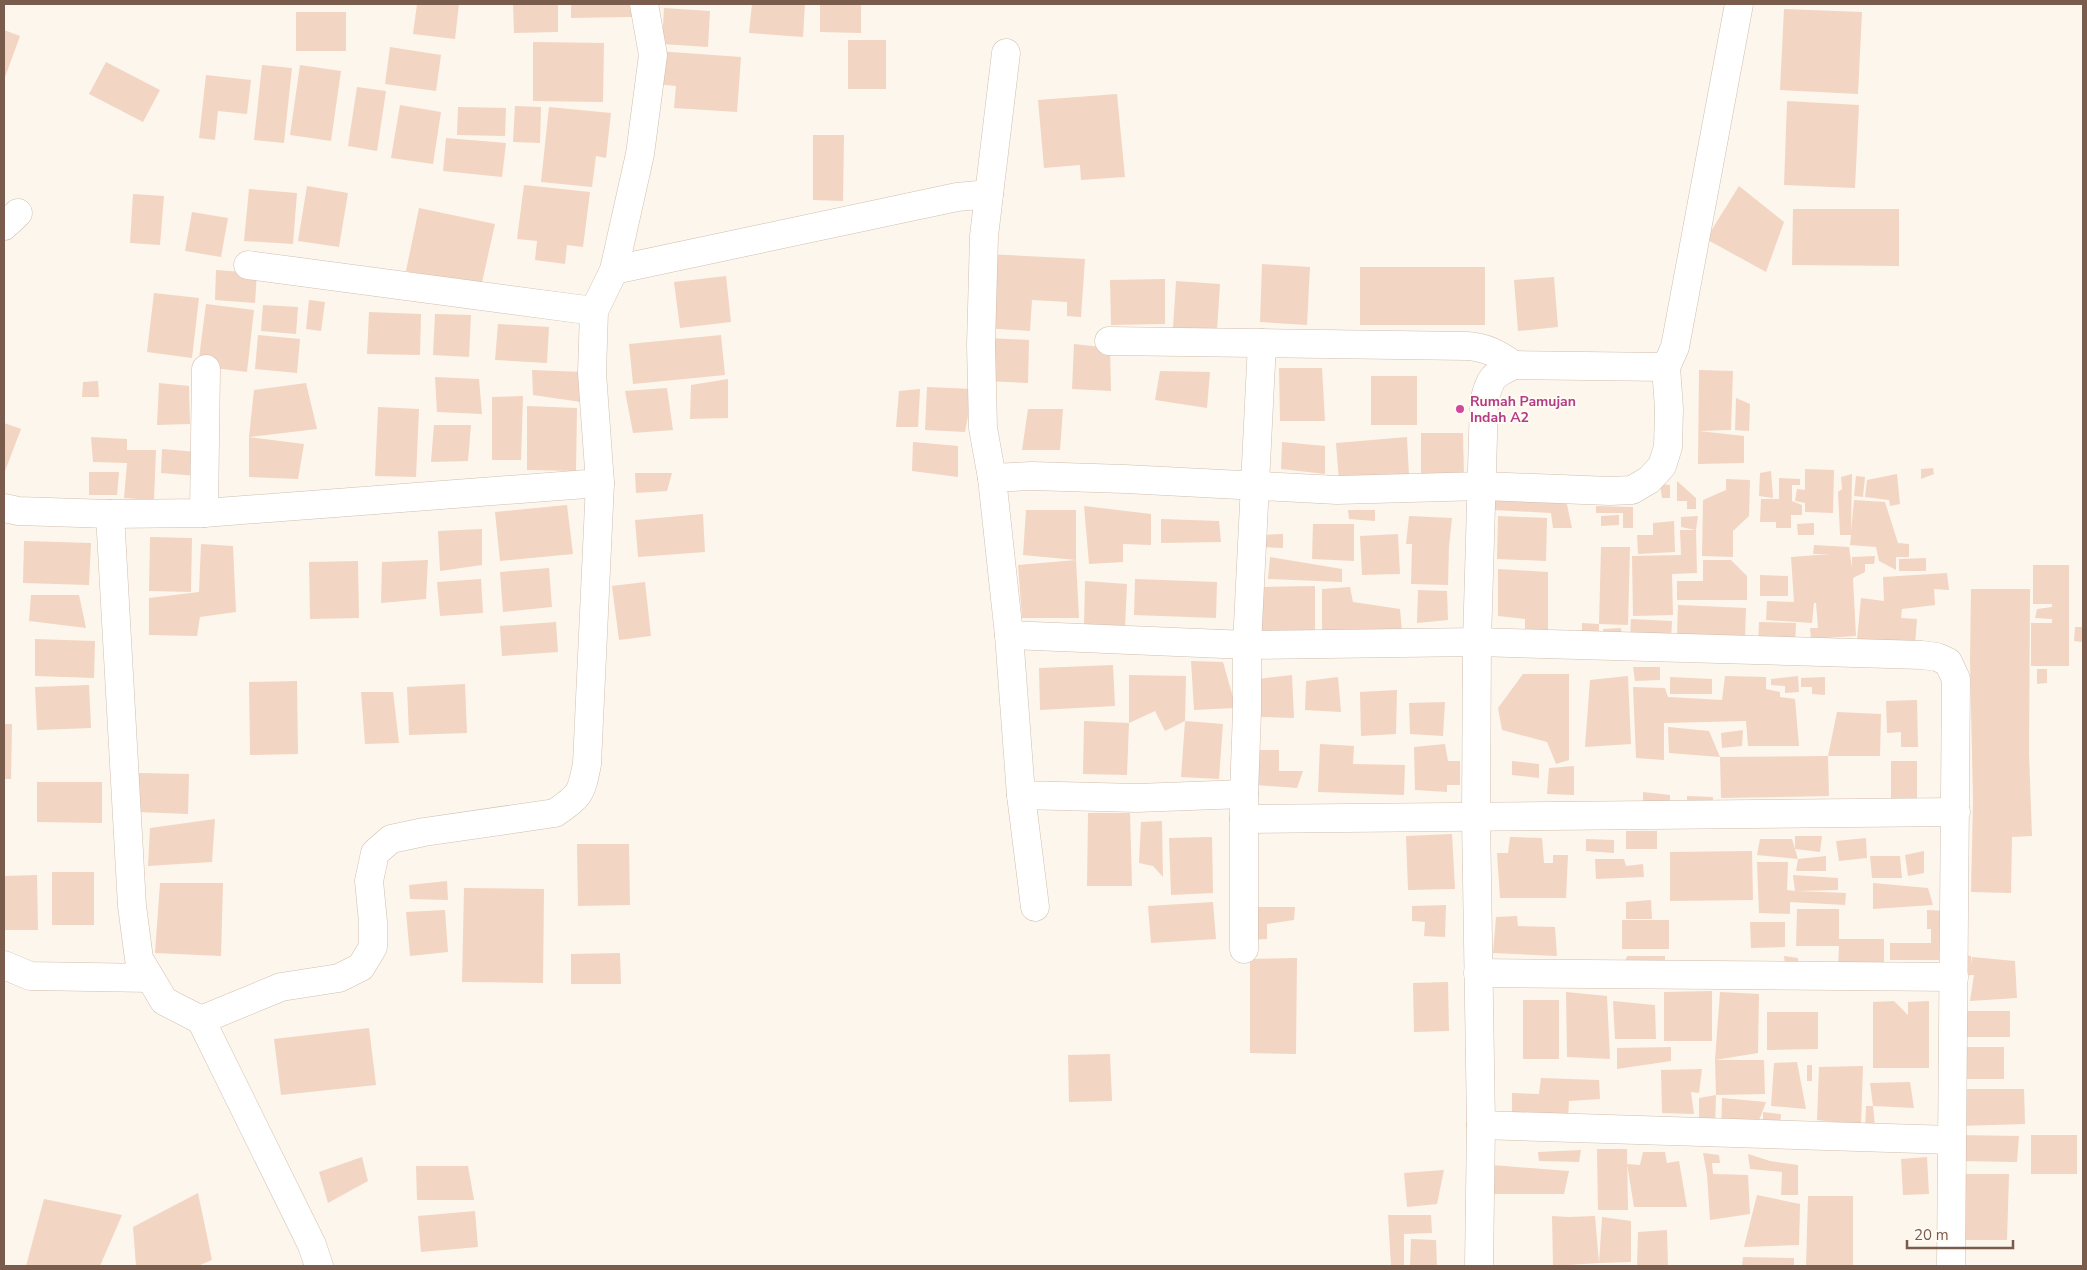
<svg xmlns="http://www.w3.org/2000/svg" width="2087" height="1270" font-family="'Nunito Sans',sans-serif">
<rect width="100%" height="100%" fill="#fdf6ec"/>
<g fill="#f3d5c3">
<path d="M417,4H459L455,39L413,34Z"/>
<path d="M513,4H558V32L514,33Z"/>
<path d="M571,4H632V17L571,18Z"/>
<path d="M752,4H805L803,37L749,33Z"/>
<path d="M820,4H861V33L820,32Z"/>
<path d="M664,8L710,11L708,47L662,44Z"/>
<path d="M1784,9L1862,12L1858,94L1780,90Z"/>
<rect x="296" y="12" width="50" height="39"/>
<path d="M4,30L20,36L4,80Z"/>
<rect x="848" y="40" width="38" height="49"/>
<path d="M533,42L604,43L603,102L533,101Z"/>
<path d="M390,47L441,55L436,91L385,84Z"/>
<path d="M657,51L741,57L737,112L674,108L676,86L655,84Z"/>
<path d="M106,62L160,90L143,122L89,94Z"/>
<path d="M262,65L292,68L284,143L254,140Z"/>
<path d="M300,65L341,71L331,141L290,135Z"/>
<path d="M206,75L251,80L247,114L218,111L215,140L199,138Z"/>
<path d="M357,87L386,91L377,151L348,146Z"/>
<path d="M1117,94L1125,177L1081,180L1080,165L1044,168L1038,100Z"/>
<path d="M1787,101L1859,105L1855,188L1784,185Z"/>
<path d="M400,105L441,112L433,164L391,158Z"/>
<path d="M515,106L541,107L540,143L513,142Z"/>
<path d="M458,107L506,108L505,136L457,135Z"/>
<path d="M549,107L611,113L606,158L596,156L592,187L541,182Z"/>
<path d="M813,135H844L843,201L813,200Z"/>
<path d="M446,138L506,143L502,177L443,171Z"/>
<path d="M524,185L590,192L583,247L567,245L565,264L535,260L537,241L517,239Z"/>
<path d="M307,186L348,193L339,247L298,241Z"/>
<path d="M1739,186L1784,222L1766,272L1706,239Z"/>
<path d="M249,189L297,193L293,244L244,241Z"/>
<path d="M133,194L164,196L160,245L130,243Z"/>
<path d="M419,208L495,224L481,287L406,271Z"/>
<path d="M1793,209H1899V266L1792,265Z"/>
<path d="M192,212L228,218L221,257L185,251Z"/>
<path d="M987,254L1085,259L1081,317L1067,316V302L1032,300L1030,331L983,328Z"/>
<path d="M1262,264L1310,267L1307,325L1260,322Z"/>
<rect x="1360" y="267" width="125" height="58"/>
<path d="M216,270L257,273L255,303L215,300Z"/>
<path d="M726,276L731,322L680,328L674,282Z"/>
<path d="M1554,277L1558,327L1518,331L1514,280Z"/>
<path d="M1165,279V324L1111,325L1110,280Z"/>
<path d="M1176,281L1220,284L1217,331L1173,328Z"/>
<path d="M154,293L199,298L192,358L147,352Z"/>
<path d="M309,300L325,302L321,331L306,329Z"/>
<path d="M206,304L254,310L247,372L198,366Z"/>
<path d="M263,305L298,307L296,334L261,331Z"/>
<path d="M369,312L421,314L420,355L367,354Z"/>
<path d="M435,314L471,315L469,357L433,355Z"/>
<path d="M498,324L549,327L547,363L495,360Z"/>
<path d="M258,335L300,339L297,373L255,369Z"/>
<path d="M721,335L725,375L633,384L629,344Z"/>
<path d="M988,338L1029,340L1028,383L987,381Z"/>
<path d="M1074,344L1110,348L1111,391L1072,389Z"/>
<path d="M1279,368H1322L1325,421H1280Z"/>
<path d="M532,370L583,372L581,402L533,395Z"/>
<path d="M1699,370L1733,371L1731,430L1699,431L1744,436V463L1698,464Z"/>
<path d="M1160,371L1210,372L1207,408L1155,400Z"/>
<rect x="1371" y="376" width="46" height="49"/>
<path d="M435,377L479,379L482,414L437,412Z"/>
<path d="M728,379V418L690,419L691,385Z"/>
<path d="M98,381L99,397H82L83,382Z"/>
<path d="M159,383L189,386L190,424L157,425Z"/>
<path d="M306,383L317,429L249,437L304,444L298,479L249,477V437L254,390Z"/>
<path d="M927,387L973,389L965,432L925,430Z"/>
<path d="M667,388L673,430L633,433L625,391Z"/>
<path d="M920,389L918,427H896L899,391Z"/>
<path d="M523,396L521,460H492V397Z"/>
<path d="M1736,398L1750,404L1749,431L1735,430Z"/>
<path d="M527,406L577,408L576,471L527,470Z"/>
<path d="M378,407L419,409L416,477L375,476Z"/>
<path d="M1028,409H1063L1060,450H1022Z"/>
<path d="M4,423L21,429L4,474Z"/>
<path d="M434,425H471L468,461L431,462Z"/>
<path d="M1421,433H1463L1464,475L1421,476Z"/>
<path d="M91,437L127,439V450H156L154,500L124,498L127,463L93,462Z"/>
<path d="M1407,437L1409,476L1339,481L1336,443Z"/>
<path d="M913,442L958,446V477L912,471Z"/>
<path d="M1282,442L1325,446V474L1281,469Z"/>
<path d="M162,449L198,452L197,476L161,473Z"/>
<path d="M1933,468L1934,474L1921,479V469Z"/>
<path d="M1805,469L1834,470L1833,513L1805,512V503L1795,501L1797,489L1805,490Z"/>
<path d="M1771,471L1773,498L1759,496L1760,473Z"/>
<path d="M89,472H119L117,495H89Z"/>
<path d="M635,473H672L667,491L636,493Z"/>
<path d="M1852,474L1851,532L1854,500L1885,502L1898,543L1909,544V557H1896V570L1879,561L1876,547L1850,545L1851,535H1840L1838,492L1842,489L1841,477Z"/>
<path d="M1897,474L1900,504L1890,506L1889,500L1865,497L1867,480Z"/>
<path d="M1856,476L1865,477L1863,497L1854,496Z"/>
<path d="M1779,478L1800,479V485H1792V501L1802,505V515H1791V528H1776V522H1760L1761,499H1779Z"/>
<path d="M1726,479L1750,480L1749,516L1733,531V557L1702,556L1703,500L1726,490Z"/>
<path d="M1677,481L1696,498V509H1687V501H1677Z"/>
<path d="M1660,484L1670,485V498H1662Z"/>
<path d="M1566,500L1572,528H1553L1551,513L1494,510V501Z"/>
<path d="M567,505L573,554L500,561L495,512Z"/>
<path d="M1084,506L1151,514V545L1123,544V562L1089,564Z"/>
<path d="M1596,506L1633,507V528H1623V513H1596Z"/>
<path d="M1026,510H1076V560L1079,618H1022L1018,565L1076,560L1023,555Z"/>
<path d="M1348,510H1375V521L1349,519Z"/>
<path d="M703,514L705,552L638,557L635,520Z"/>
<path d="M1619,515V525L1601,526V516Z"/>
<path d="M1409,516L1452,518L1449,546L1448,585L1411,584L1412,544H1406Z"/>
<path d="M1498,516L1547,518L1546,561L1497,559Z"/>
<path d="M1698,516L1696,530L1697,573L1672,574L1673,615L1633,616L1632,556L1681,555L1680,530H1696L1681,527V517Z"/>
<path d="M1161,519L1219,521L1221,542L1161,543Z"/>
<path d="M1674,521L1675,552L1638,554L1637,535H1653V523Z"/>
<path d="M1814,523V535H1798L1797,524Z"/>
<path d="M1313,524H1354V561L1312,559Z"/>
<path d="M482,529V565L440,571L438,531Z"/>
<path d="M1283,534V548L1261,547V535Z"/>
<path d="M1398,534L1400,574L1362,575L1360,536Z"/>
<path d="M150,537L192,538L191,592L149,591Z"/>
<path d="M24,541L91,543L89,585L23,583Z"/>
<path d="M201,544L233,546L236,612L200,617L197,636L149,635V598L199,592Z"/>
<path d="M1814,545L1849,547L1852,568V557L1875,556L1874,564H1865V572L1853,578L1856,636L1811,639L1810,628H1818L1816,603H1814L1812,623L1766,620L1767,601L1794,602L1791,557L1830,554H1813Z"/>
<path d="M1601,547H1630L1628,625L1599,624Z"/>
<path d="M1270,557L1342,569V582L1268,579Z"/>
<path d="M1926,558V571H1899V559Z"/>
<path d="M428,560L426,599L381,603L382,562Z"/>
<path d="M1703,560H1731L1747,576V600H1677V581H1703Z"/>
<path d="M358,561L359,618L310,619L309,562Z"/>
<path d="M2033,565H2069V666H2031V623H2052V619L2035,618L2037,609L2052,607V604H2033Z"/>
<path d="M549,568L552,607L503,612L500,572Z"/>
<path d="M1498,569L1548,572V633L1525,632V619L1498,616Z"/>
<path d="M1947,573L1949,590L1934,589L1935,605L1902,609L1901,618L1917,619L1915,645L1857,640L1861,598L1884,601L1883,577Z"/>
<path d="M1760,575L1788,576V596H1760Z"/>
<path d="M481,579L483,613L440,616L437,582Z"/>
<path d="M1135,579L1217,582L1216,618L1134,615Z"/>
<path d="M1085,581L1127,584L1125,628L1084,626Z"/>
<path d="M645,582L651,636L619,640L612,586Z"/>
<path d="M1315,586V631L1262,632V587Z"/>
<path d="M1350,587L1353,602L1400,609L1402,632H1322V589Z"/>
<path d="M1971,589H2030L2029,753L2032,836L2012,837L2011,893L1971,892L1973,800L1970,660Z"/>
<path d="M1418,590L1447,591L1448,620L1417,623Z"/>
<path d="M31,595H79L86,628L29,621Z"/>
<path d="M1678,605L1746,608L1745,639L1677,636Z"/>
<path d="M1631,619L1672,621L1671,640L1630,638Z"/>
<path d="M556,622L558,652L502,656L500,626Z"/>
<path d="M1759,622L1796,623L1795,646L1758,645Z"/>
<path d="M1582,623L1599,624V638L1585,636L1586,631H1582Z"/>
<path d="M2075,627H2083V642L2074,641Z"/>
<path d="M1621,628L1622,638L1603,639V629Z"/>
<path d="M35,639L95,641L94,678L35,676Z"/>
<path d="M1191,661L1223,662L1236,708L1194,710Z"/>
<path d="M1113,665L1115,706L1040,710L1039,668Z"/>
<path d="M1633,667H1660V680L1635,681Z"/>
<path d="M2037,669H2047V683L2037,684Z"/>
<path d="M1523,674H1569V760L1556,764L1547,742L1502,730L1498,708Z"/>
<path d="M1129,675L1186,676L1185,721L1165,731L1155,711L1129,723Z"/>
<path d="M1292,675L1294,718L1261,717L1258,679Z"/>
<path d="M1628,676L1631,744L1585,747L1590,680Z"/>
<path d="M1725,676L1766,677V689L1780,692V697L1795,699L1799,746H1748L1746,721L1664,723V760L1636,758L1633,687L1665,688L1668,697L1722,700Z"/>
<path d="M1798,676L1799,692L1785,693V686L1771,685V679Z"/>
<path d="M1338,677L1341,712L1305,710L1306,681Z"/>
<path d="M1670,677L1712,679V694H1670Z"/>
<path d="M1825,677V695L1812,694V687H1801V678Z"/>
<path d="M297,681L298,754L250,755L249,682Z"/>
<path d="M465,684L467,733L409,735L407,687Z"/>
<path d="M89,685L91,728L37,730L35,687Z"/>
<path d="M1397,690L1396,734L1361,736L1360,692Z"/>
<path d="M361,692H393L399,743L365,744Z"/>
<path d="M1917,700L1918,747H1901V732L1887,733L1886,701Z"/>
<path d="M1445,702L1443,736L1410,734L1409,703Z"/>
<path d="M1837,712L1881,714L1880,756H1828Z"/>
<path d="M1084,721L1129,723L1127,775L1083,774Z"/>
<path d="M1185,721L1223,724L1219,779L1181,777Z"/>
<path d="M4,724H12L11,779H4Z"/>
<path d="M1668,727L1709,731L1720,757L1669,753Z"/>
<path d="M1743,730L1742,746L1722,748L1721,733Z"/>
<path d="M1320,744L1354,746L1353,764L1405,765L1404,795L1318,792Z"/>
<path d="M1445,744L1448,761H1460V785H1447V792L1415,790L1414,747Z"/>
<path d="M1256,750H1279V771H1303L1297,788L1256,785Z"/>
<path d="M1828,756L1829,796L1721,798L1720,757Z"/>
<path d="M1512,761L1539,764V778L1512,775Z"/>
<path d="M1891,761H1917V801L1891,800Z"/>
<path d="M1574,766V795L1547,794L1549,768Z"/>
<path d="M139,773L189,774L188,814L137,812Z"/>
<path d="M37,782H102V823L37,822Z"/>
<path d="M1643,792L1670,795V811H1643Z"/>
<path d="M1687,796L1713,797V801L1725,800L1726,806L1687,813Z"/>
<path d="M1088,813H1130L1132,886H1087Z"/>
<path d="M215,819L212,862L148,866L150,828Z"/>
<path d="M1162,821L1163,877L1153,866L1139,863L1141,822Z"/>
<rect x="1626" y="831" width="31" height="18"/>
<path d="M1452,834L1455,889L1408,890L1406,836Z"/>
<path d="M1795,836H1822L1820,852L1795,849Z"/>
<path d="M1212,837L1213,893L1171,895L1169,838Z"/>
<path d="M1510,837L1542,838L1544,863H1553V855H1568L1566,898H1500L1497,853H1508Z"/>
<path d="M1866,838L1867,858L1839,861L1836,841Z"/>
<path d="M1586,839L1614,840V853L1586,851Z"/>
<path d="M1760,839H1792L1798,859L1826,856V871H1796L1798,859L1757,855Z"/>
<path d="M577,844H629L630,905L578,906Z"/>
<path d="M1752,851L1753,900L1670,901V852Z"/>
<path d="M1924,851V873L1908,876L1905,855Z"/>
<path d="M1870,856H1900L1902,878H1872Z"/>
<path d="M1595,859H1624L1626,866L1643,864L1644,877L1596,879Z"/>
<path d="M1757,862H1788L1787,890L1795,891L1793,875L1838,878V890L1797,891L1846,893L1845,905L1790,902V914L1759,913Z"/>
<rect x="52" y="872" width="42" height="53"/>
<path d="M37,875L38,930H4V876Z"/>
<path d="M447,881L448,900L410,899L409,885Z"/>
<path d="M160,883H223L221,956L155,953Z"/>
<path d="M1873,883L1928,888L1933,905L1873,909Z"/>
<path d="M464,888L544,889L543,983L462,982Z"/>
<path d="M1651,900L1652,919H1626V902Z"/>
<path d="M1213,902L1216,939L1151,943L1148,906Z"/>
<path d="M1446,905L1445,937L1424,936L1425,922L1412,921V906Z"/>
<path d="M1248,907H1295L1294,920L1267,924V939L1248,940Z"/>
<path d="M1797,909H1839V939H1884V970L1838,971L1839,946H1796Z"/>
<path d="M445,910L448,952L410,956L406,912Z"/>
<path d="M1927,910L1945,911V960H1890V943H1931V929H1927Z"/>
<path d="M1517,916L1518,926L1555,927L1557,956L1493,953L1496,917Z"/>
<rect x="1622" y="920" width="47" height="29"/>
<path d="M1750,922H1785V947L1751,948Z"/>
<path d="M620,953L621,984H571V954Z"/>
<path d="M1957,954L1971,956L1972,965V957L2015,961L2017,998L1970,1001L1974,975L1957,976Z"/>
<path d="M1627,956H1665V967L1624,965Z"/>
<path d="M1784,956L1798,958V969L1786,973Z"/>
<path d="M1297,958L1296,1054L1250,1053V959Z"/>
<path d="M1448,982L1449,1031L1414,1032L1413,983Z"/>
<path d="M1712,991V1041H1664V992Z"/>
<path d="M1566,992L1607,996L1610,1059L1567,1057Z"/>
<path d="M1720,992L1759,994L1758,1053L1715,1060Z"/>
<rect x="1523" y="1000" width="36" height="59"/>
<path d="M1613,1001L1655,1005L1656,1039H1615Z"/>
<path d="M1894,1001L1908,1015V1002L1929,1001V1068H1873V1002Z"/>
<rect x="1966" y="1011" width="44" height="26"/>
<path d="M1767,1012H1818V1049L1767,1050Z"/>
<path d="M369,1028L376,1085L281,1095L274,1039Z"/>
<path d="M1671,1047V1061L1617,1069V1048Z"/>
<rect x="1966" y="1047" width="38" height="32"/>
<path d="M1110,1054L1112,1101L1069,1102L1068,1055Z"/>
<path d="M1715,1060H1764L1765,1094L1716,1095Z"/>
<path d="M1797,1062L1806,1109L1771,1106L1774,1063Z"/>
<rect x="1807" y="1065" width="5" height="16"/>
<path d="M1863,1066L1861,1125L1817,1120L1819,1067Z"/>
<path d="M1702,1069L1699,1093L1691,1092L1694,1114L1662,1113L1661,1070Z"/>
<path d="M1541,1078L1599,1080L1600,1099L1569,1101L1568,1118H1512V1093L1539,1094Z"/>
<path d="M1910,1082L1914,1108L1873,1106L1870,1083Z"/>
<path d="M1959,1089H2024L2025,1124L1959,1126Z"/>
<path d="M1716,1095L1715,1130L1699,1119V1098Z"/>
<path d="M1722,1098L1766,1102L1757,1126L1721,1130Z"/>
<path d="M1866,1106H1873L1875,1127L1865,1134Z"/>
<path d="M1763,1112L1781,1114L1780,1128L1763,1122Z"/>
<path d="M1959,1135L2019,1136L2017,1162L1959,1161Z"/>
<rect x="2031" y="1135" width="46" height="39"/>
<path d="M1597,1149H1627L1628,1210H1598Z"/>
<path d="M1581,1150L1579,1162L1539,1161L1538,1152Z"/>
<path d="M1643,1152H1665L1667,1163L1679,1161L1687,1207H1634L1627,1164L1640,1165Z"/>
<path d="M1703,1153L1719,1155L1720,1163H1712L1713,1174L1748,1175L1750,1214L1710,1220L1707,1174Z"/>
<path d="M1748,1154L1770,1161L1798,1165V1195H1781L1782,1172L1750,1169Z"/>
<path d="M362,1157L368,1181L328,1203L319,1172Z"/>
<path d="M1927,1157L1929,1194L1903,1195L1901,1159Z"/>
<path d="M1492,1165L1569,1171L1564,1194H1488Z"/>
<path d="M416,1166H468L474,1200H417Z"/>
<path d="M1444,1170L1437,1204L1407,1207L1404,1173Z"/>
<path d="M1964,1174H2009L2007,1240H1963Z"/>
<path d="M198,1193L212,1260L198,1266H136L133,1227Z"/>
<path d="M1757,1195L1800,1204L1799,1245L1744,1247Z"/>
<path d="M1808,1196H1853V1265L1806,1266Z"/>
<path d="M44,1199L122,1215L100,1266H26Z"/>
<path d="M475,1211L478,1247L421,1252L418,1216Z"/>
<path d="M1388,1215H1431L1432,1233L1404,1234V1266H1391Z"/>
<path d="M1552,1216L1569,1217L1595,1216L1599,1263L1553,1266Z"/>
<path d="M1602,1217L1631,1221V1262L1599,1263Z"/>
<path d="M1667,1230L1668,1266H1637L1638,1232Z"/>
<path d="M1411,1239L1436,1240L1437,1266H1410Z"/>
<path d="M1743,1257L1794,1258V1266H1742Z"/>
</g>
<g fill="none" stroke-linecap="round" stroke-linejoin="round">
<g stroke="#d1beb0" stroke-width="29">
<g id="street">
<path d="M4,226L18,213"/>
<path d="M248,265L594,311"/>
<path d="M614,270L957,197L989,194"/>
<path d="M1109,341L1467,346C1486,347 1498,354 1514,365"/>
<path d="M992,478L983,428L981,345L984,236L1006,53"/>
<path d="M4,508L18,511L110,514L204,513L600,483L592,373L594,311L614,270L640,154L653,55L644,4"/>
<path d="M204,513L206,369"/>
<path d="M110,514L132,906L139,959L164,1001L201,1020L312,1245L319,1266"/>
<path d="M1009,635L1247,645L1477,642L1922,655L1937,657L1948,662L1956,679L1951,1266"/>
<path d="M1244,794L1137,798L1021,795L1009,635L992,478L1032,476L1125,479L1337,490L1483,486L1610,491L1632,490L1649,480L1662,466L1668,447L1669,409L1666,367"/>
<path d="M1021,795L1035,907"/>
<path d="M1244,819L1956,812"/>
<path d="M1244,949V794L1247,711V645L1262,343"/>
<path d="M4,965L30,976L150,978"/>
<path d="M1478,973L1954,977"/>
<path d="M201,1020L281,987L339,978L361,967L373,947V922L369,881L375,853L391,839L424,832L555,813C581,795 581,794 587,764L600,483"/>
<path d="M1481,1125L1952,1140"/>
<path d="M1479,1266L1481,1125L1476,817L1477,642L1484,402C1490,378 1492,375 1514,365L1666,367L1675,347L1739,4"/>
</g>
</g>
<use href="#street" stroke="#fff" stroke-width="28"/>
</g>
<circle fill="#d1479c" stroke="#fffaf3" stroke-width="2" cx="1460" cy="409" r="5"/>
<g text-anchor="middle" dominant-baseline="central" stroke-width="4" stroke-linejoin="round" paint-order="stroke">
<g font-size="14" font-weight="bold" fill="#b23c85" stroke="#fffaf3" text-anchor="start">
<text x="1470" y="401">Rumah Pamujan<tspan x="1470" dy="16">Indah A2</tspan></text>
</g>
</g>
<rect width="2087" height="1270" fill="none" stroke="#7a5c4d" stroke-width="10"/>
<path d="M1907 1240v8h106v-8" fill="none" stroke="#7a5c4d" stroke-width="2.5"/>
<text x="1914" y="1240" font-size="15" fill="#7a5c4d" stroke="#fffaf3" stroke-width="4" paint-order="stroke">20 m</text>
</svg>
